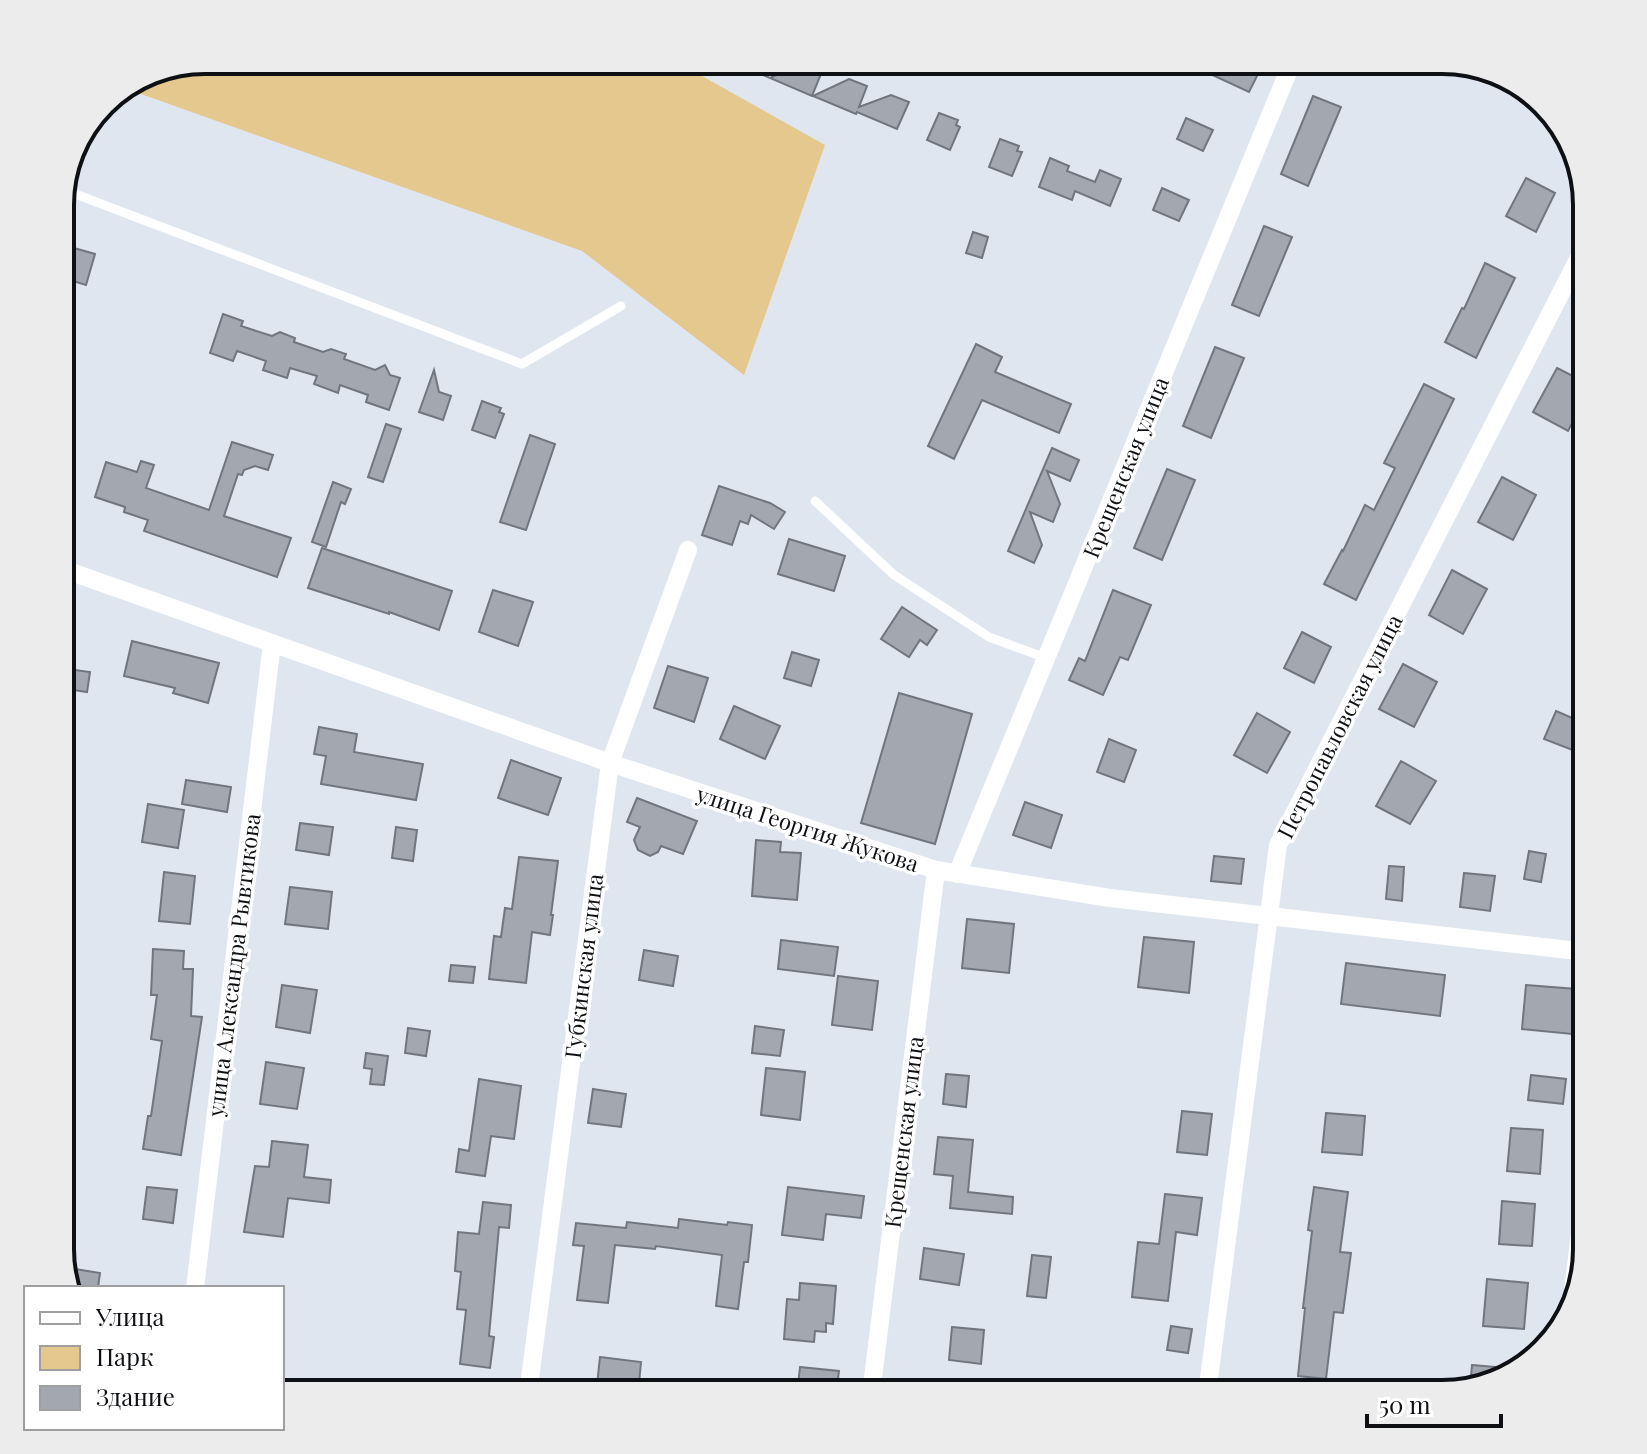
<svg xmlns="http://www.w3.org/2000/svg" width="1647" height="1454" font-family="'Playfair Display',serif">
<rect width="100%" height="100%" fill="#e0e6f0"/>
<path fill="#e5c88d" d="M205,60H705L702,76L825,145L744,375L582,251L127,89Z"/>
<g fill="#a2a7b0" stroke="#70767e" stroke-width="2">
<path d="M726,60H775L768,77Z"/>
<path d="M1214,60H1234L1259,72L1249,92L1208,73Z"/>
<path d="M805,61L823,69L812,96L770,78Z"/>
<path d="M849,79L867,86L859,107L891,95L909,102L897,129L857,112L856,114L813,96Z"/>
<path d="M1313,96L1341,107L1308,186L1281,174Z"/>
<path d="M939,113L958,120L956,125L960,127L950,150L927,140Z"/>
<path d="M1186,118L1213,130L1203,151L1177,139Z"/>
<path d="M1000,139L1019,146L1017,151L1022,152L1012,176L989,167Z"/>
<path d="M1050,158L1069,166L1067,171L1095,182L1100,170L1121,179L1110,206L1075,191L1072,200L1039,187Z"/>
<path d="M1526,178L1555,193L1536,232L1506,216Z"/>
<path d="M1162,188L1189,200L1179,221L1153,210Z"/>
<path d="M1264,226L1292,237L1259,316L1232,305Z"/>
<path d="M973,232L988,237L982,258L966,253Z"/>
<path d="M60,244L95,254L86,285L60,277Z"/>
<path d="M1485,263L1515,278L1476,358L1445,342L1462,308L1464,309Z"/>
<path d="M223,314L243,321L241,326L272,336L280,332L295,338L294,342L323,352L331,349L346,354L344,359L375,370L385,365L390,375L400,378L389,410L366,402L368,395L340,385L338,393L314,384L317,376L290,368L287,378L263,370L266,361L237,351L233,361L210,353Z"/>
<path d="M976,344L1002,357L995,372L1071,404L1059,433L982,400L954,459L928,446Z"/>
<path d="M1215,347L1244,358L1211,438L1183,426Z"/>
<path d="M1557,368L1587,383V394L1568,431L1533,412Z"/>
<path d="M434,370L439,392L451,396L443,420L419,412Z"/>
<path d="M1424,384L1454,399L1356,600L1324,584L1342,550L1343,551L1365,505L1374,510L1395,468L1384,463Z"/>
<path d="M482,401L501,408L499,412L504,414L495,438L472,430Z"/>
<path d="M386,424L401,429L383,482L368,477Z"/>
<path d="M530,435L555,444L526,530L500,522Z"/>
<path d="M232,442L273,455L268,470L255,466L244,470L242,475L238,474L224,516L291,538L277,577L144,531L148,520L124,512L125,507L95,497L106,462L137,472L141,461L154,465L146,488L209,510Z"/>
<path d="M1052,448L1079,460L1070,481L1047,471L1060,504L1053,522L1030,512L1042,545L1034,563L1008,551Z"/>
<path d="M1167,469L1195,480L1162,560L1134,548Z"/>
<path d="M1502,477L1536,495L1513,540L1478,522Z"/>
<path d="M333,482L351,489L345,504L341,502L326,547L312,542Z"/>
<path d="M719,486L770,503L785,512L774,529L751,515L748,524L740,521L732,545L702,535Z"/>
<path d="M789,539L845,556L834,591L778,574Z"/>
<path d="M322,548L452,591L439,630L389,612V614L308,588Z"/>
<path d="M1452,570L1487,589L1463,634L1429,615Z"/>
<path d="M493,590L533,602L518,646L479,632Z"/>
<path d="M1113,590L1151,605L1128,660L1120,657L1103,695L1069,680L1079,658L1085,661Z"/>
<path d="M902,607L937,630L927,645L920,640L909,657L881,639Z"/>
<path d="M1302,632L1331,647L1314,683L1284,668Z"/>
<path d="M132,641L219,663L208,703L173,693L175,688L124,676Z"/>
<path d="M792,652L819,660L811,686L784,678Z"/>
<path d="M1403,664L1437,682L1414,727L1379,709Z"/>
<path d="M668,666L708,678L694,722L654,708Z"/>
<path d="M60,668L90,672L87,692L60,688Z"/>
<path d="M899,693L972,714L935,844L861,823Z"/>
<path d="M734,706L780,726L765,759L720,739Z"/>
<path d="M1556,711L1586,724L1575,751L1544,739Z"/>
<path d="M1257,713L1290,732L1267,773L1234,755Z"/>
<path d="M319,727L357,734L354,752L423,764L416,800L321,784L326,756L314,754Z"/>
<path d="M1109,739L1136,750L1124,782L1097,772Z"/>
<path d="M511,760L561,778L548,815L498,798Z"/>
<path d="M1401,761L1436,781L1410,824L1376,806Z"/>
<path d="M186,780L231,787L227,812L182,804Z"/>
<path d="M637,798L697,821L683,854L661,846L658,852L650,856L638,850L634,840L640,827L627,822Z"/>
<path d="M1025,802L1062,815L1051,848L1013,835Z"/>
<path d="M148,804L184,810L178,848L142,842Z"/>
<path d="M300,823L333,827L329,855L296,850Z"/>
<path d="M396,827L417,830L413,861L392,858Z"/>
<path d="M756,840L781,842L780,852L801,853L797,900L752,896Z"/>
<path d="M1529,851L1546,854L1541,882L1524,879Z"/>
<path d="M1214,856L1244,859L1241,884L1211,881Z"/>
<path d="M519,857L558,861L551,915H553L550,935L532,932L526,983L489,979L494,936L501,937L505,908L512,909Z"/>
<path d="M1389,866L1404,867L1402,901L1386,899Z"/>
<path d="M164,872L195,876L190,924L159,921Z"/>
<path d="M1464,873L1495,876L1490,911L1460,907Z"/>
<path d="M290,887L332,892L328,929L285,924Z"/>
<path d="M967,919L1014,924L1009,973L962,968Z"/>
<path d="M1144,937L1194,942L1189,993L1138,987Z"/>
<path d="M781,940L838,947L834,976L778,969Z"/>
<path d="M153,949L184,951L183,969H193L191,1016L202,1017L181,1155L143,1149L148,1116H151L162,1041L151,1039L157,995H151Z"/>
<path d="M644,950L678,956L673,986L639,980Z"/>
<path d="M1346,963L1445,975L1440,1016L1341,1004Z"/>
<path d="M451,965L475,967L473,983L449,981Z"/>
<path d="M838,976L878,981L872,1030L832,1025Z"/>
<path d="M282,985L317,990L310,1033L276,1027Z"/>
<path d="M1526,985L1576,989L1572,1034L1522,1029Z"/>
<path d="M755,1026L784,1030L780,1056L752,1053Z"/>
<path d="M408,1028L430,1031L426,1056L405,1053Z"/>
<path d="M366,1053L388,1056L384,1085L370,1084L372,1069L364,1068Z"/>
<path d="M266,1062L304,1068L297,1109L260,1104Z"/>
<path d="M766,1068L805,1072L800,1120L761,1115Z"/>
<path d="M946,1074L969,1076L966,1107L943,1104Z"/>
<path d="M1531,1075L1566,1079L1563,1104L1528,1100Z"/>
<path d="M479,1079L521,1086L514,1139L491,1136L485,1176L456,1172L459,1149L469,1151Z"/>
<path d="M593,1089L626,1094L621,1127L588,1123Z"/>
<path d="M1182,1111L1212,1114L1207,1155L1177,1152Z"/>
<path d="M1326,1113L1365,1116L1362,1155L1322,1152Z"/>
<path d="M1511,1128L1543,1130L1540,1174L1507,1171Z"/>
<path d="M938,1137L973,1140L968,1192L1013,1197L1012,1214L950,1208L953,1176L934,1174Z"/>
<path d="M272,1141L308,1145L304,1177L331,1180L329,1203L288,1198L283,1237L244,1232L255,1166L269,1167Z"/>
<path d="M147,1187L177,1190L173,1223L143,1219Z"/>
<path d="M788,1187L864,1196L861,1218L826,1214L823,1240L782,1235Z"/>
<path d="M1314,1187L1348,1192L1340,1252L1351,1253L1343,1313L1334,1312L1326,1379L1298,1376L1305,1308H1303L1312,1231L1308,1230Z"/>
<path d="M1165,1194L1202,1198L1197,1235L1176,1232L1168,1301L1132,1297L1138,1242L1159,1244Z"/>
<path d="M1502,1201L1535,1204L1532,1246L1499,1244Z"/>
<path d="M483,1202L511,1205L509,1228L499,1227L489,1336L494,1337L490,1368L460,1364L466,1310L457,1309L461,1272L455,1271L458,1232L479,1234Z"/>
<path d="M679,1219L727,1225L728,1222L752,1225L748,1262H744L738,1309L716,1306L722,1255L656,1246L655,1249L615,1245L608,1303L577,1300L584,1246L573,1245L576,1223L626,1228L627,1222L678,1228Z"/>
<path d="M924,1248L964,1254L959,1285L920,1279Z"/>
<path d="M1032,1255L1051,1257L1046,1298L1027,1296Z"/>
<path d="M75,1269L100,1273L98,1288H74Z"/>
<path d="M1487,1279L1528,1283L1524,1329L1483,1326Z"/>
<path d="M800,1283L836,1286L833,1324L826,1323V1332L815,1331L814,1342L784,1339L787,1299L799,1300Z"/>
<path d="M1171,1326L1192,1329L1188,1353L1167,1350Z"/>
<path d="M952,1327L984,1330L981,1364L949,1360Z"/>
<path d="M600,1357L641,1362L638,1394H596Z"/>
<path d="M1472,1365L1519,1369L1498,1383L1470,1388Z"/>
<path d="M800,1367L839,1371L836,1394H797Z"/>
</g>
<g fill="none" stroke-linecap="round" stroke-linejoin="round">
<g stroke="#fff" stroke-width="9">
<path d="M62,189L522,364L621,306"/>
<path d="M815,501L894,575L989,637L1046,658"/>
</g>
<g stroke="#fff" stroke-width="18">
<path d="M60,568L610,763L936,870L1110,898L1587,952"/>
<path d="M957,874L1293,60"/>
<path d="M195,1288L272,643"/>
<path d="M1573,1290L1587,1178"/>
<path d="M528,1394L610,763L688,550"/>
<path d="M871,1394L936,870"/>
<path d="M1207,1394L1278,845L1587,242"/>
</g>
</g>
<g text-anchor="middle" dominant-baseline="central" stroke-width="7" stroke-linejoin="round" paint-order="stroke">
<g font-size="22" fill="#0e1014" stroke="#fff">
<text transform="translate(1125 467) rotate(-68)">Крещенская улица</text>
<text transform="translate(1339 726) rotate(-63)">Петропавловская улица</text>
<text transform="translate(808 828) rotate(18)">улица Георгия Жукова</text>
<text transform="translate(233 965) rotate(-83)">улица Александра Рывтикова</text>
<text transform="translate(583 966) rotate(-83)">Губкинская улица</text>
<text transform="translate(903 1132) rotate(-83)">Крещенская улица</text>
</g>
</g>
<path d="M0 0H1647V1454H0ZM205 74H1442A131 131 0 0 1 1573 205V1249A131 131 0 0 1 1442 1380H205A131 131 0 0 1 74 1249V205A131 131 0 0 1 205 74Z" fill="#ececec" fill-rule="evenodd"/>
<path fill="none" stroke="#0e1014" stroke-width="4" d="M205 74H1442A131 131 0 0 1 1573 205V1249A131 131 0 0 1 1442 1380H205A131 131 0 0 1 74 1249V205A131 131 0 0 1 205 74Z"/>
<rect x="24" y="1286" width="260" height="144" fill="#ffffff" stroke="#9f9fa1" stroke-width="2"/>
<rect x="40" y="1312" width="40" height="12" fill="#ffffff" stroke="#9f9fa1" stroke-width="2"/>
<text x="96" y="1326" font-size="24" fill="#0e1014">Улица</text>
<rect x="40" y="1346" width="40" height="24" fill="#e5c88d" stroke="#9f9fa1" stroke-width="2"/>
<text x="96" y="1366" font-size="24" fill="#0e1014">Парк</text>
<rect x="40" y="1386" width="40" height="24" fill="#a2a7b0" stroke="#9f9fa1" stroke-width="2"/>
<text x="96" y="1406" font-size="24" fill="#0e1014">Здание</text>
<path d="M1367 1414v12h134v-12" fill="none" stroke="#0e1014" stroke-width="4"/>
<text x="1379" y="1414" font-size="24" fill="#0e1014" stroke="#ffffff" stroke-width="6" paint-order="stroke">50 m</text>
</svg>
